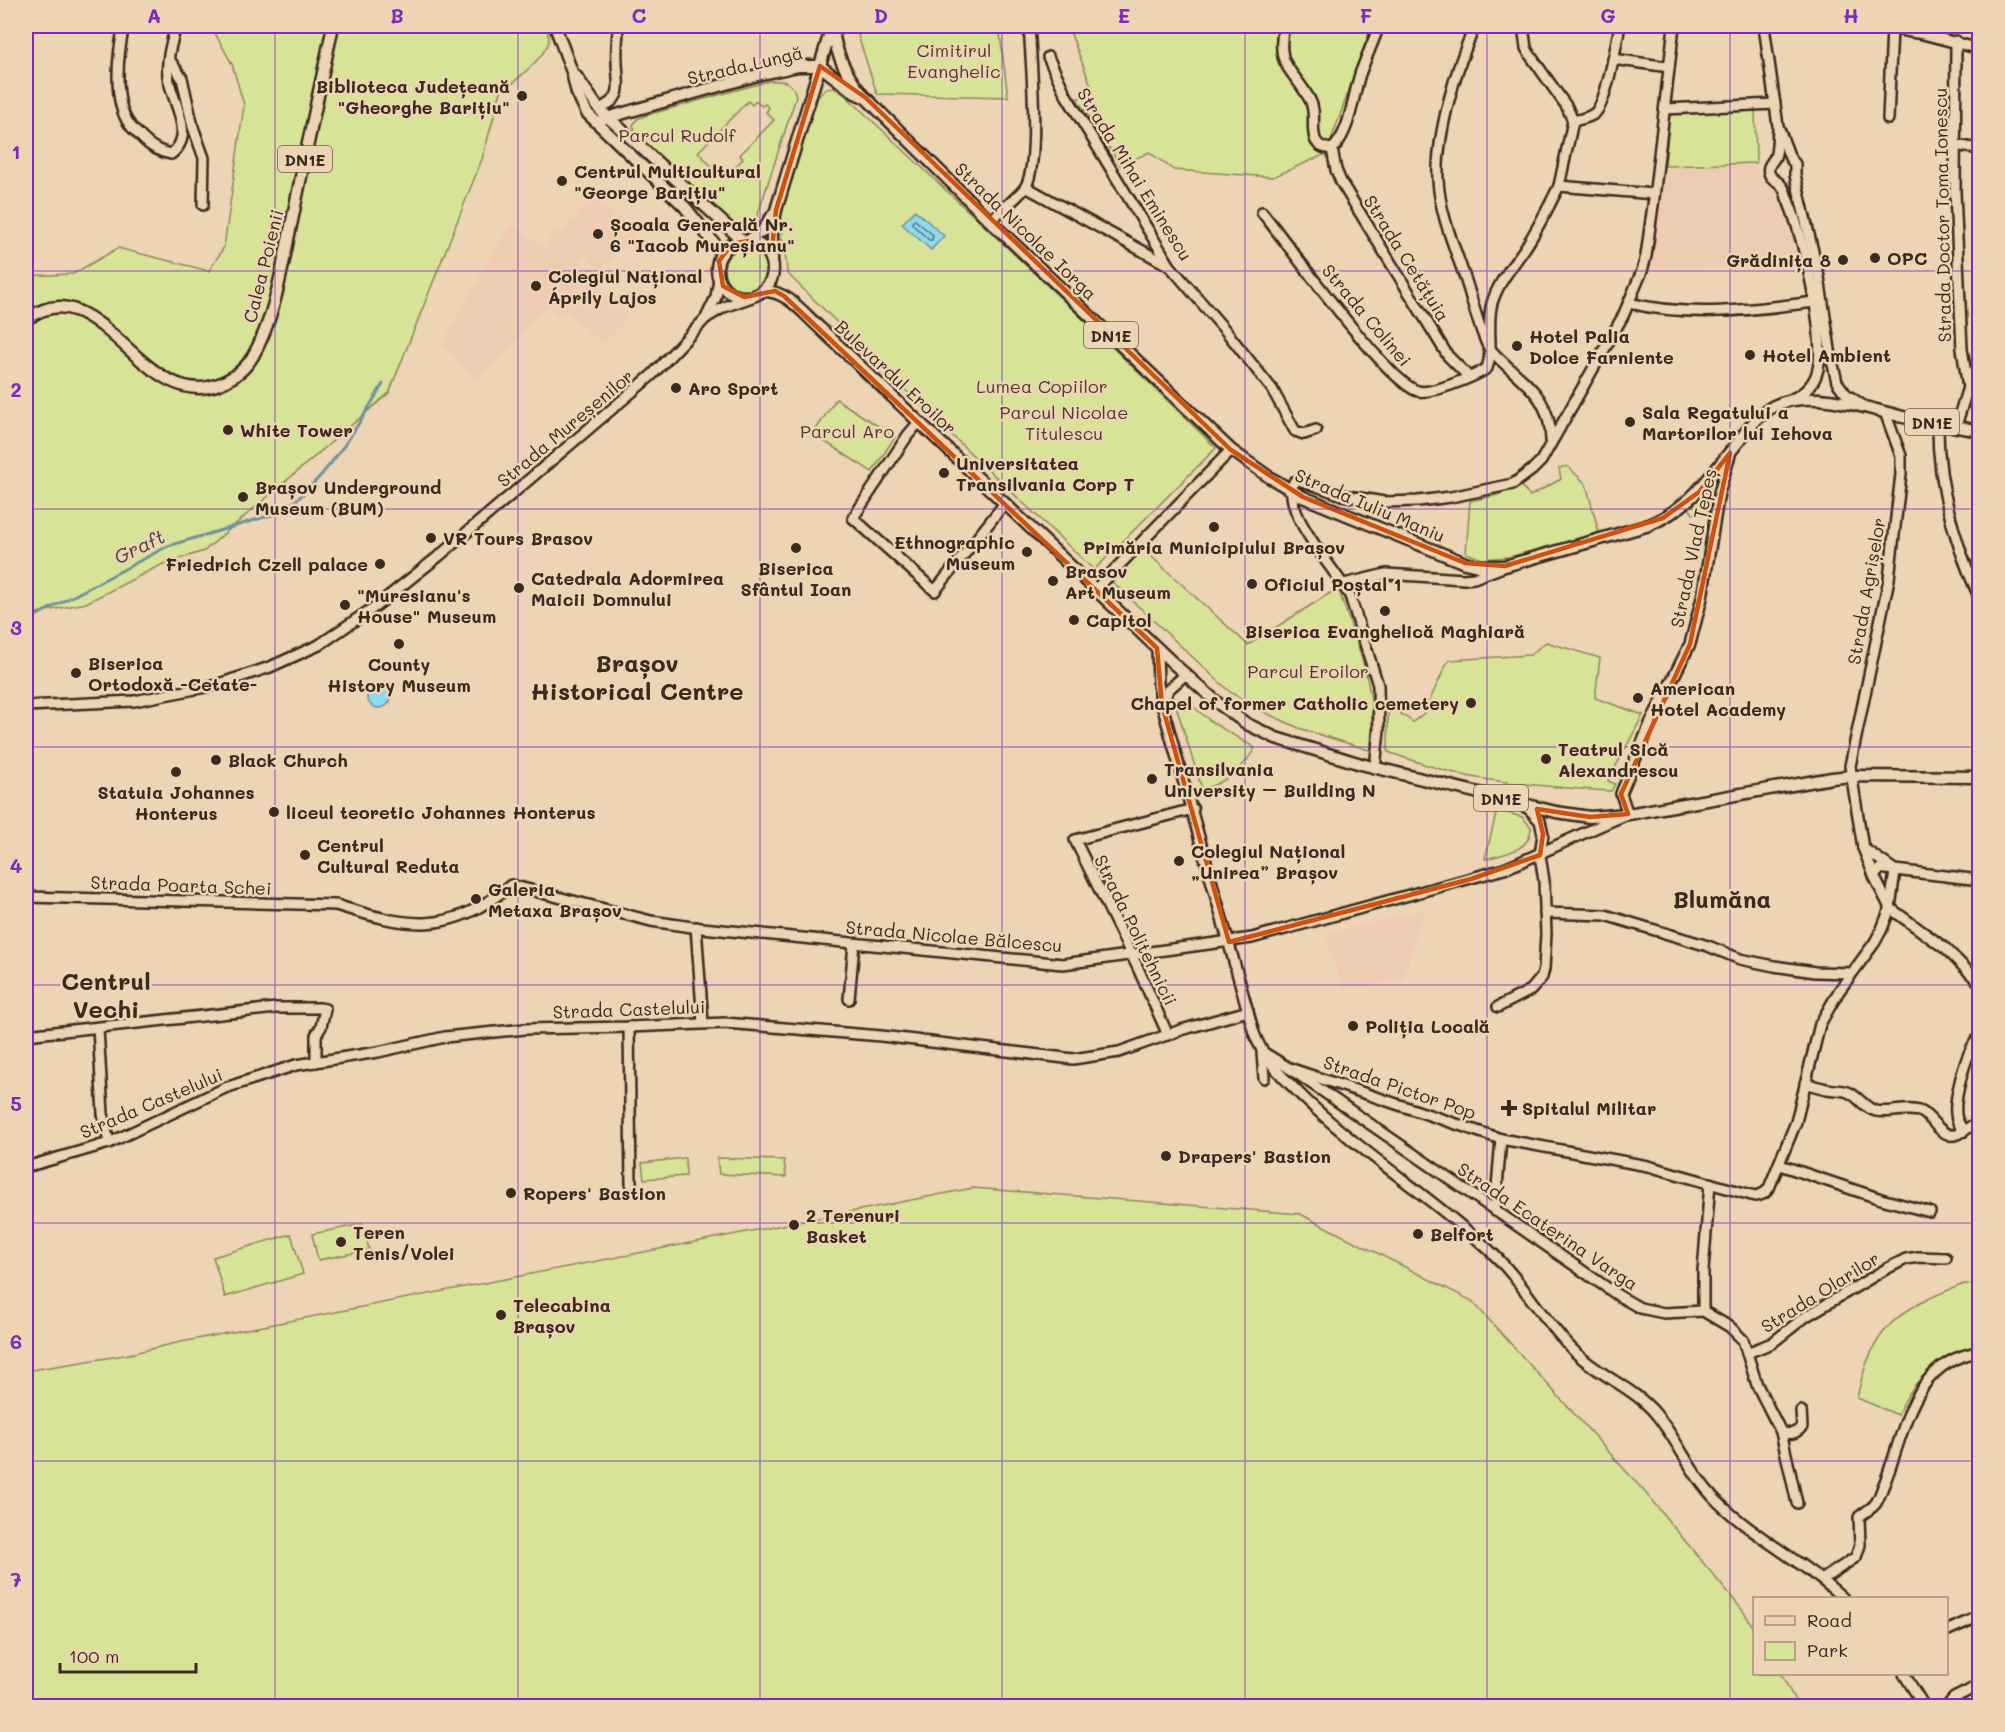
<svg xmlns="http://www.w3.org/2000/svg" width="2005" height="1732" font-family="Mali,sans-serif">
<rect width="100%" height="100%" fill="#ecd4b4"/>
<filter id="ink" filterUnits="userSpaceOnUse"><feTurbulence type="fractalNoise" baseFrequency=".0167" numOctaves="2"/><feDisplacementMap in="SourceGraphic" scale="12" xChannelSelector="R" yChannelSelector="G"/><feConvolveMatrix kernelMatrix="1 2 1 2 8 2 1 2 1" color-interpolation-filters="sRGB"/></filter>
<g filter="url(#ink)">
<g fill="#eeccb2">
<path d="M1756,163L1763,185L1777,187L1799,263L1739,268L1645,267L1665,166Z"/>
<path d="M594,196L635,235L600,271L584,255L577,266L629,317L603,344L566,311L560,317L548,307L478,381L442,343L510,224L544,247L557,229L561,232Z"/>
<path d="M1425,910L1402,981L1342,989L1325,934Z"/>
</g>
<g fill="#d7e396" stroke="#89865a" stroke-width="1.5" fill-rule="evenodd">
<path d="M211,26H545C546,30 549,35 549,39C549,53 521,75 512,84L505,82L503,84L482,159L389,393L204,551L163,564L86,603L26,615V354L29,345L26,335V276L73,274L118,248L209,271L224,247L244,105L232,64Z"/>
<path d="M855,26H999L1008,97L877,94Z"/>
<path d="M1068,26H1372L1326,154L1273,177L1174,170L1149,152L1121,166L1077,99L1093,91Z"/>
<path d="M769,81C783,80 794,81 796,97L756,220L738,224L730,222L636,133L633,125L637,119L647,115ZM748,101L752,105L756,101L762,106L765,104L769,108L766,112L774,120L740,155L743,159L726,176L722,172L719,174L698,152Z"/>
<path d="M834,88L845,95L1103,338L1216,448L1094,570L942,426L787,273C787,253 779,235 779,214L818,97L825,89Z"/>
<path d="M1755,109L1756,163L1665,166L1670,112Z"/>
<circle cx="746" cy="270" r="22"/>
<path d="M836,399L895,437L872,472L813,434Z"/>
<path d="M1567,466L1586,484L1599,533L1509,557L1482,559L1466,553L1470,501L1498,495L1520,485L1530,496L1561,479L1559,468Z"/>
<path d="M1715,480L1712,509L1693,514L1689,508Z"/>
<path d="M1142,548L1248,645L1338,588C1350,625 1366,662 1371,700C1374,717 1370,733 1372,751L1299,728L1266,713L1230,692L1109,579Z"/>
<path d="M1546,642L1600,658L1595,698L1643,715L1608,781L1615,784L1611,791C1566,788 1521,785 1477,778C1446,772 1417,762 1388,752V705L1413,722L1424,713L1447,663L1450,660L1530,655Z"/>
<path d="M1185,700L1213,723L1255,748C1243,769 1225,783 1202,789L1175,703Z"/>
<path d="M1497,810L1522,817L1531,827C1531,851 1504,854 1485,859Z"/>
<path d="M685,1158L686,1176L644,1179L642,1163Z"/>
<path d="M717,1158L784,1160L786,1177L719,1174Z"/>
<path d="M973,1188L1300,1214L1472,1301L1643,1490L1743,1611L1754,1628V1674H1781L1798,1706H26V1371L125,1355L176,1343Z"/>
<path d="M363,1224L369,1250L318,1260L312,1234Z"/>
<path d="M291,1234L303,1274L225,1297L213,1257Z"/>
<path d="M1964,1284L1979,1285V1354C1967,1357 1953,1359 1941,1364C1921,1371 1906,1396 1898,1415L1857,1398C1872,1326 1898,1309 1964,1284Z"/>
</g>
<g fill="#8ed9ef" stroke="#6d939b" stroke-width="1.5">
<path d="M915,210L944,236L931,250L902,224Z"/>
<circle cx="379" cy="696" r="12"/>
</g>
<g fill="none" stroke-linecap="round" stroke-linejoin="round">
<path stroke="#5c7072" stroke-width="1.5" d="M915,220L933,235L932,240H929L913,225L912,222Z"/>
<g stroke="#6d939b" stroke-width="3">
<path d="M283,510C293,503 303,495 311,486C340,456 362,419 383,384"/>
<path d="M26,621L168,546L272,515"/>
</g>
<g stroke="#3b2a1e" stroke-width="14">
<g id="minor">
<path d="M124,26C118,52 112,102 130,125C133,130 139,134 143,139C151,147 159,152 171,154C197,135 171,101 168,76C166,60 172,41 176,26"/>
<path d="M1284,26C1275,68 1293,68 1310,100C1320,118 1302,147 1332,149C1350,134 1353,96 1360,74C1366,58 1373,42 1379,26"/>
<path d="M1475,26C1456,67 1436,135 1438,180C1440,215 1455,248 1466,281C1473,302 1478,326 1488,346C1492,353 1501,360 1507,366C1533,389 1550,402 1551,440"/>
<path d="M1523,26L1526,48L1530,55L1567,107L1573,121L1559,186L1654,194"/>
<path d="M1764,26L1778,126L1790,158L1795,164V175L1819,277L1831,356L1837,382L1846,394L1862,405"/>
<path d="M1876,26L1923,34L1980,49"/>
<path d="M1956,41L1955,192L1962,349L1968,387"/>
<path d="M1048,57L1066,95L1170,266L1225,330L1272,389L1295,431L1304,434L1316,430"/>
<path d="M169,59L182,78L193,127L204,158L203,205"/>
<path d="M1613,59L1669,67"/>
<path d="M599,109C626,97 617,85 617,60C616,49 618,37 618,26"/>
<path d="M1665,109L1775,104"/>
<path d="M1888,119L1892,28"/>
<path d="M1573,121C1581,119 1589,118 1595,113C1607,102 1616,43 1620,26"/>
<path d="M1778,129C1777,137 1778,149 1775,157C1772,163 1767,165 1769,173C1771,180 1777,180 1781,185C1784,188 1786,194 1787,198C1802,233 1826,332 1818,369C1815,383 1805,393 1792,399"/>
<path d="M1954,145L1980,149"/>
<path d="M1332,149L1336,170L1341,182L1448,356L1468,376"/>
<path d="M1026,187L1168,265"/>
<path d="M1262,212C1287,243 1388,384 1418,391C1431,395 1476,376 1487,368C1494,350 1486,324 1492,303C1498,283 1511,268 1523,251C1537,231 1548,208 1559,186"/>
<path d="M990,221C998,213 1022,194 1026,186C1040,161 1031,58 1029,26"/>
<path d="M1629,303C1690,318 1752,310 1814,302"/>
<path d="M706,318L716,297L719,279"/>
<path d="M1885,412L1901,456V474L1889,579L1850,766L1863,848L1875,878L1890,908L1946,949L1980,983"/>
<path d="M919,422L908,435L853,518L935,591L1005,503"/>
<path d="M1938,424C1937,484 1955,544 1980,599"/>
<path d="M1956,426L1972,374L1980,361"/>
<path d="M1344,584L1386,574L1464,579L1474,578L1503,567"/>
<path d="M1096,589L1231,450"/>
<path d="M1157,648L1158,684L1162,705L1254,1033C1264,1061 1285,1079 1306,1100C1363,1154 1430,1196 1488,1249C1521,1279 1542,1319 1573,1350C1597,1375 1633,1387 1655,1413C1679,1441 1691,1476 1718,1502C1756,1539 1805,1562 1843,1598"/>
<path d="M1162,705L1168,690L1186,674"/>
<path d="M26,706L134,701L216,685L270,667L319,645L376,606L439,556L652,375L706,318L724,307L752,297"/>
<path d="M1375,768L1379,730L1378,685L1350,596C1336,570 1280,511 1294,482L1299,480L1342,495L1384,502L1418,501L1451,497L1513,484L1532,470L1541,461L1623,316L1642,271L1646,256L1654,198L1674,26"/>
<path d="M1863,848L1893,869"/>
<path d="M1874,876L1881,868L1886,869L1980,880"/>
<path d="M26,897L336,905C409,928 449,936 511,885L651,921L692,927L1063,964L1252,938L1504,869C1546,852 1585,831 1628,814L1621,794L1622,791L1650,724L1690,644L1702,598L1719,493L1730,455"/>
<path d="M1545,913L1605,915L1708,946L1740,959L1774,966L1815,972L1852,973"/>
<path d="M696,927L703,1023"/>
<path d="M849,999L854,944"/>
<path d="M1498,1007L1531,990L1542,977L1544,969L1546,934L1544,881L1540,855L1543,834L1540,821L1529,809L1523,806"/>
<path d="M629,1027L631,1184"/>
<path d="M98,1028L103,1114L109,1143"/>
<path d="M26,1035L276,1008H320L325,1009L321,1027L316,1035V1062"/>
<path d="M1168,1035L1137,966L1075,840L1193,809"/>
<path d="M1262,1053L1264,1078"/>
<path d="M1266,1054L1289,1068L1619,1296L1640,1308L1664,1313L1703,1311L1730,1327L1743,1340L1747,1353L1757,1385L1781,1432L1797,1503"/>
<path d="M1289,1068L1501,1139L1648,1166L1755,1196C1761,1195 1765,1194 1769,1188L1796,1122L1820,1024L1839,991L1875,942L1882,929L1890,908L1895,871"/>
<path d="M1805,1083C1812,1085 1820,1088 1827,1089C1835,1091 1843,1089 1850,1093C1860,1098 1864,1108 1876,1111C1890,1114 1908,1106 1922,1112C1932,1118 1938,1132 1950,1135C1962,1137 1968,1124 1980,1123"/>
<path d="M1964,1131C1960,1126 1956,1121 1956,1114C1954,1098 1967,1046 1980,1037"/>
<path d="M1780,1165L1881,1199L1930,1212"/>
<path d="M26,1167L109,1143L225,1088L296,1065L378,1052L445,1037L525,1029L629,1027L725,1023L881,1036L1073,1059L1119,1052L1181,1030L1248,1011"/>
<path d="M1495,1211L1501,1139"/>
<path d="M1703,1311V1271L1710,1183"/>
<path d="M1747,1353L1772,1343L1805,1317L1886,1269L1906,1259L1919,1257L1946,1258"/>
<path d="M1781,1432C1790,1435 1795,1434 1802,1427L1801,1411"/>
<path d="M1823,1579L1856,1557L1860,1545L1859,1517C1864,1512 1872,1509 1876,1503C1880,1497 1882,1488 1885,1482C1905,1432 1912,1360 1980,1352"/>
<path d="M1946,1631L1980,1616"/>
<path d="M1904,1674L1924,1706"/>
<path d="M1947,1706L1954,1698L1980,1685"/>
</g>
</g>
<g stroke="#3b2a1e" stroke-width="15">
<g id="major">
<path d="M555,26L572,72L577,93L587,113L685,207L722,253"/>
<path d="M833,30C836,55 846,75 862,94"/>
<path d="M820,66L855,93L866,98L990,221L1231,450L1269,477L1303,497L1465,563L1478,566H1505L1646,526C1686,510 1704,485 1730,452C1743,437 1756,415 1774,406C1809,388 1867,408 1903,417C1928,422 1954,426 1980,431"/>
<path d="M576,76L599,109L742,240"/>
<path d="M603,119L761,74L798,66H820"/>
<path d="M748,241L763,230L773,215"/>
<circle cx="745" cy="269" r="28"/>
<path d="M772,260V232L776,210L832,26"/>
<path d="M763,291C787,290 804,314 821,329L1175,665L1219,704L1247,724L1276,738L1361,764L1556,812L1590,817L1628,814L1832,778L1852,776L1980,777"/>
<path d="M26,320C98,263 142,414 219,384C234,378 245,370 253,356C276,315 282,266 292,221C305,156 319,91 333,26"/>
</g>
</g>
<use href="#minor" stroke="#ecd4b4" stroke-width="9"/>
<use href="#major" stroke="#ecd4b4" stroke-width="10"/>
</g>
</g>
<path fill="none" stroke="#ce520f" stroke-width="4.5" stroke-linejoin="round" d="M820,66L866,98L1231,450L1303,497L1465,563L1505,566L1663,518L1699,492L1730,453L1690,644L1621,794L1628,814L1590,817L1537,809L1543,834L1540,855L1471,879L1229,942L1162,705L1157,648L784,296L775,291L744,297L723,286L719,261L732,244L748,241L772,249L776,210Z"/>
<path fill="none" stroke="#7b2cbf" stroke-width="1.5" stroke-opacity="0.55" d="M275,26V1706M518,26V1706M760,26V1706M1002,26V1706M1245,26V1706M1487,26V1706M1730,26V1706M26,271H1980M26,509H1980M26,747H1980M26,985H1980M26,1223H1980M26,1461H1980"/>
<g fill="#3b2a1e" stroke="#ecd4b4" stroke-width="2">
<circle cx="522" cy="96" r="6"/>
<circle cx="562" cy="181" r="6"/>
<circle cx="598" cy="234" r="6"/>
<circle cx="1875" cy="258" r="6"/>
<circle cx="1843" cy="260" r="6"/>
<circle cx="536" cy="286" r="6"/>
<circle cx="1517" cy="346" r="6"/>
<circle cx="1750" cy="355" r="6"/>
<circle cx="676" cy="388" r="6"/>
<circle cx="1630" cy="422" r="6"/>
<circle cx="228" cy="430" r="6"/>
<circle cx="944" cy="473" r="6"/>
<circle cx="243" cy="497" r="6"/>
<circle cx="1214" cy="527" r="6"/>
<circle cx="431" cy="538" r="6"/>
<circle cx="796" cy="548" r="6"/>
<circle cx="1027" cy="552" r="6"/>
<circle cx="380" cy="564" r="6"/>
<circle cx="1053" cy="581" r="6"/>
<circle cx="1252" cy="584" r="6"/>
<circle cx="519" cy="588" r="6"/>
<circle cx="345" cy="605" r="6"/>
<circle cx="1385" cy="611" r="6"/>
<circle cx="1074" cy="620" r="6"/>
<circle cx="399" cy="644" r="6"/>
<circle cx="76" cy="673" r="6"/>
<circle cx="1638" cy="698" r="6"/>
<circle cx="1471" cy="703" r="6"/>
<circle cx="1546" cy="759" r="6"/>
<circle cx="216" cy="760" r="6"/>
<circle cx="176" cy="772" r="6"/>
<circle cx="1152" cy="779" r="6"/>
<circle cx="274" cy="812" r="6"/>
<circle cx="305" cy="855" r="6"/>
<circle cx="1179" cy="861" r="6"/>
<circle cx="476" cy="899" r="6"/>
<circle cx="1353" cy="1026" r="6"/>
<path d="M1506 1099h6v6h6v6h-6v6h-6v-6h-6v-6h6z"/>
<circle cx="1166" cy="1156" r="6"/>
<circle cx="511" cy="1193" r="6"/>
<circle cx="794" cy="1225" r="6"/>
<circle cx="1418" cy="1234" r="6"/>
<circle cx="341" cy="1242" r="6"/>
<circle cx="501" cy="1315" r="6"/>
</g>
<g text-anchor="middle" dominant-baseline="central" stroke-width="5" stroke-linejoin="round" paint-order="stroke">
<g fill="#ecd4b4" stroke="#705d4b" stroke-width="1.5">
<rect x="278" y="146" width="54" height="26" rx="4.5"/>
<rect x="1084" y="322" width="54" height="26" rx="4.5"/>
<rect x="1905" y="409" width="54" height="26" rx="4.5"/>
<rect x="1474" y="785" width="54" height="26" rx="4.5"/>
</g>
<g font-size="16" font-weight="bold" fill="#3b2a1e">
<text x="305" y="159">DN1E</text>
<text x="1111" y="335">DN1E</text>
<text x="1932" y="422">DN1E</text>
<text x="1501" y="798">DN1E</text>
</g>
<g font-size="18" fill="#4b3c2a" stroke="#ecd4b4">
<text x="954" y="50">Cimitirul<tspan x="954" dy="21">Evanghelic</tspan></text>
<text x="677" y="135">Parcul Rudolf</text>
<text x="1042" y="386">Lumea Copiilor</text>
<text x="1064" y="412">Parcul Nicolae<tspan x="1064" dy="21">Titulescu</tspan></text>
<text x="847" y="431">Parcul Aro</text>
<text x="1308" y="671">Parcul Eroilor</text>
</g>
<g font-size="18" fill="#3b2a1e" stroke="#ecd4b4">
<text transform="translate(745 65) rotate(-13)">Strada Lungă</text>
<text transform="translate(1135 174) rotate(58)">Strada Mihai Eminescu</text>
<text transform="translate(1942 215) rotate(-91)">Strada Doctor Toma Ionescu</text>
<text transform="translate(1026 231) rotate(44)">Strada Nicolae Iorga</text>
<text transform="translate(1407 258) rotate(58)">Strada Cetățuia</text>
<text transform="translate(263 266) rotate(-76)">Calea Poienii</text>
<text transform="translate(1367 315) rotate(50)">Strada Colinei</text>
<text transform="translate(896 377) rotate(43)">Bulevardul Eroilor</text>
<text transform="translate(565 428) rotate(-40)">Strada Mureșenilor</text>
<text transform="translate(1370 505) rotate(23)">Strada Iuliu Maniu</text>
<text transform="translate(1693 548) rotate(-78)">Strada Vlad Țepeș</text>
<text transform="translate(1866 591) rotate(-80)">Strada Agrișelor</text>
<text transform="translate(181 885) rotate(2)">Strada Poarta Schei</text>
<text transform="translate(1136 930) rotate(64)">Strada Politehnicii</text>
<text transform="translate(954 936) rotate(5)">Strada Nicolae Bălcescu</text>
<text transform="translate(629 1009) rotate(-2)">Strada Castelului</text>
<text transform="translate(1400 1087) rotate(19)">Strada Pictor Pop</text>
<text transform="translate(151 1103) rotate(-23)">Strada Castelului</text>
<text transform="translate(1548 1226) rotate(34)">Strada Ecaterina Varga</text>
<text transform="translate(1820 1292) rotate(-32)">Strada Olarilor</text>
</g>
<g font-size="18" font-weight="bold" fill="#3b2a1e" stroke="#ecd4b4" text-anchor="start">
<text x="510" y="86" text-anchor="end">Biblioteca Județeană<tspan x="510" dy="21">"Gheorghe Barițiu"</tspan></text>
<text x="574" y="171">Centrul Multicultural<tspan x="574" dy="21">"George Barițiu"</tspan></text>
<text x="610" y="224">Școala Generală Nr.<tspan x="610" dy="21">6 "Iacob Mureșianu"</tspan></text>
<text x="1887" y="258">OPC</text>
<text x="1831" y="260" text-anchor="end">Grădinița 8</text>
<text x="548" y="276">Colegiul Național<tspan x="548" dy="21">Áprily Lajos</tspan></text>
<text x="1529" y="336">Hotel Palia<tspan x="1529" dy="21">Dolce Farniente</tspan></text>
<text x="1762" y="355">Hotel Ambient</text>
<text x="688" y="388">Aro Sport</text>
<text x="1642" y="412">Sala Regatului a<tspan x="1642" dy="21">Martorilor lui Iehova</tspan></text>
<text x="240" y="430">White Tower</text>
<text x="956" y="463">Universitatea<tspan x="956" dy="21">Transilvania Corp T</tspan></text>
<text x="255" y="487">Brașov Underground<tspan x="255" dy="21">Museum (BUM)</tspan></text>
<text x="443" y="538">VR Tours Brasov</text>
<text x="1015" y="542" text-anchor="end">Ethnographic<tspan x="1015" dy="21">Museum</tspan></text>
<text x="1214" y="547" text-anchor="middle">Primăria Municipiului Brașov</text>
<text x="368" y="564" text-anchor="end">Friedrich Czell palace</text>
<text x="796" y="568" text-anchor="middle">Biserica<tspan x="796" dy="21">Sfântul Ioan</tspan></text>
<text x="1065" y="571">Brasov<tspan x="1065" dy="21">Art Museum</tspan></text>
<text x="531" y="578">Catedrala Adormirea<tspan x="531" dy="21">Maicii Domnului</tspan></text>
<text x="1264" y="584">Oficiul Poștal 1</text>
<text x="357" y="595">"Muresianu's<tspan x="357" dy="21">House" Museum</tspan></text>
<text x="1086" y="620">Capitol</text>
<text x="1385" y="631" text-anchor="middle">Biserica Evanghelică Maghiară</text>
<text x="88" y="663">Biserica<tspan x="88" dy="21">Ortodoxă -Cetate-</tspan></text>
<text x="399" y="664" text-anchor="middle">County<tspan x="399" dy="21">History Museum</tspan></text>
<text x="1650" y="688">American<tspan x="1650" dy="21">Hotel Academy</tspan></text>
<text x="1459" y="703" text-anchor="end">Chapel of former Catholic cemetery</text>
<text x="1558" y="749">Teatrul Sică<tspan x="1558" dy="21">Alexandrescu</tspan></text>
<text x="228" y="760">Black Church</text>
<text x="1164" y="769">Transilvania<tspan x="1164" dy="21">University – Building N</tspan></text>
<text x="176" y="792" text-anchor="middle">Statuia Johannes<tspan x="176" dy="21">Honterus</tspan></text>
<text x="286" y="812">liceul teoretic Johannes Honterus</text>
<text x="317" y="845">Centrul<tspan x="317" dy="21">Cultural Reduta</tspan></text>
<text x="1191" y="851">Colegiul Național<tspan x="1191" dy="21">„Unirea” Brașov</tspan></text>
<text x="488" y="889">Galeria<tspan x="488" dy="21">Metaxa Brașov</tspan></text>
<text x="1365" y="1026">Poliția Locală</text>
<text x="1522" y="1108">Spitalul Militar</text>
<text x="1178" y="1156">Drapers' Bastion</text>
<text x="523" y="1193">Ropers' Bastion</text>
<text x="806" y="1215">2 Terenuri<tspan x="806" dy="21">Basket</tspan></text>
<text x="353" y="1232">Teren<tspan x="353" dy="21">Tenis/Volei</tspan></text>
<text x="1430" y="1234">Belfort</text>
<text x="513" y="1305">Telecabina<tspan x="513" dy="21">Brașov</tspan></text>
</g>
<g font-size="20" font-style="italic" fill="#47443d" stroke="#ecd4b4">
<text transform="translate(139 546) rotate(-26)">Graft</text>
</g>
<g font-size="24" font-weight="bold" fill="#3b2a1e" stroke="#ecd4b4">
<text x="637" y="662">Brașov<tspan x="637" dy="28">Historical Centre</tspan></text>
<text x="1722" y="898">Blumăna</text>
<text x="106" y="980">Centrul<tspan x="106" dy="28">Vechi</tspan></text>
</g>
</g>
<rect width="2005" height="1732" fill="none" stroke="#ecd4b4" stroke-width="66"/>
<rect x="1753" y="1597" width="195" height="78" fill="#ecd4b4" stroke="#a59078" stroke-width="1.5"/>
<rect x="1765" y="1616" width="30" height="9" fill="#ecd4b4" stroke="#a59078" stroke-width="1.5"/>
<text x="1807" y="1627" font-size="18" fill="#3b2a1e">Road</text>
<rect x="1765" y="1642" width="30" height="18" fill="#d7e396" stroke="#a59078" stroke-width="1.5"/>
<text x="1807" y="1657" font-size="18" fill="#3b2a1e">Park</text>
<path d="M60 1663v9h136v-9" fill="none" stroke="#3b2a1e" stroke-width="3"/>
<text x="69" y="1663" font-size="18" fill="#3b2a1e" stroke="#ecd4b4" stroke-width="4.5" paint-order="stroke">100 m</text>
<rect x="33" y="33" width="1939" height="1666" fill="none" stroke="#7b2cbf" stroke-width="2"/>
<g font-size="20" text-anchor="middle" font-weight="bold" fill="#7b2cbf">
<text x="154" y="23">A</text>
<text x="397" y="23">B</text>
<text x="639" y="23">C</text>
<text x="881" y="23">D</text>
<text x="1124" y="23">E</text>
<text x="1366" y="23">F</text>
<text x="1608" y="23">G</text>
<text x="1851" y="23">H</text>
<text x="16" y="159">1</text>
<text x="16" y="397">2</text>
<text x="16" y="635">3</text>
<text x="16" y="873">4</text>
<text x="16" y="1111">5</text>
<text x="16" y="1349">6</text>
<text x="16" y="1587">7</text>
</g>
</svg>
